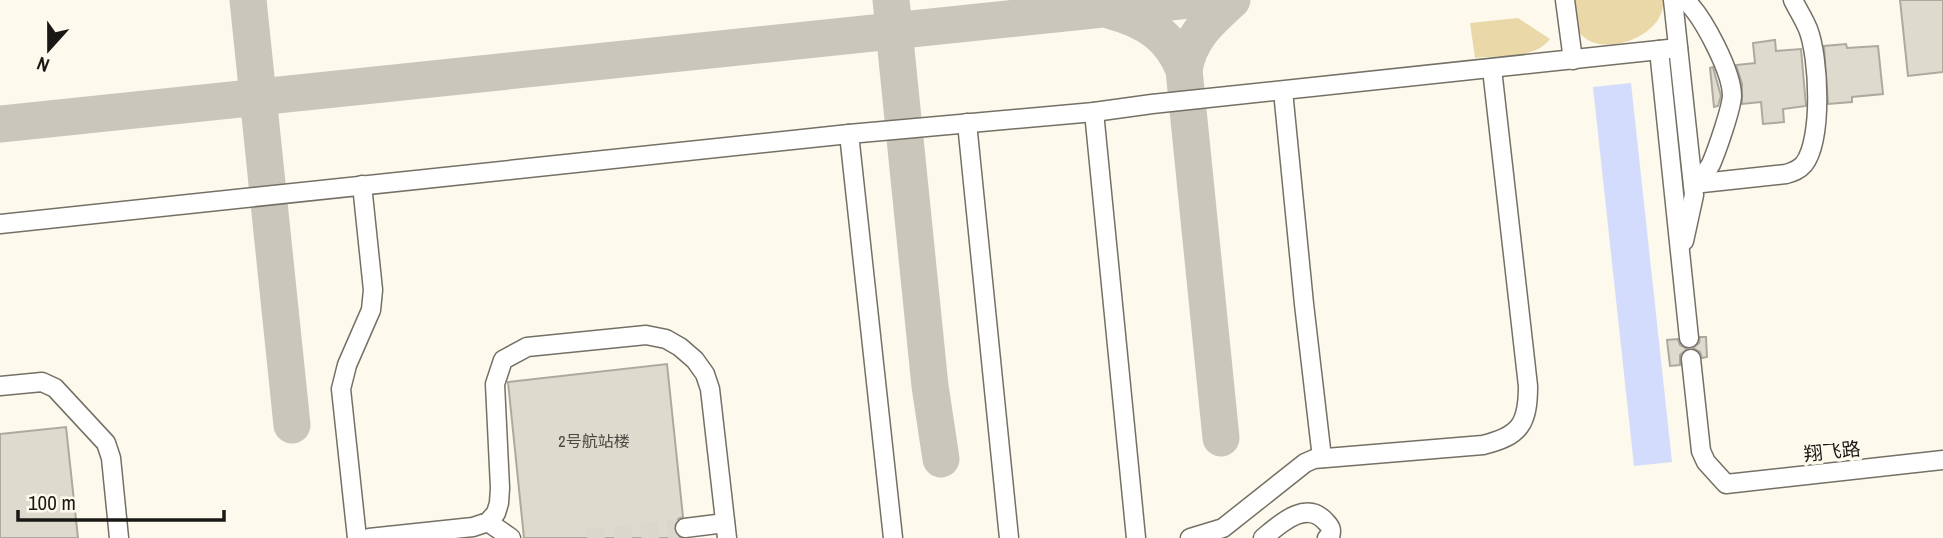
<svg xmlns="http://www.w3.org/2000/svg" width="1943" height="538" font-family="'Archivo Narrow','Noto Sans SC',sans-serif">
<rect width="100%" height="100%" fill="#fdf9ec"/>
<g fill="#ead8a9">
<path d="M1571,0H1663C1667,36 1600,61 1579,32C1572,23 1573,11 1571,0Z"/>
<path d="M1518,18L1550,39C1534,60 1499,55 1475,58L1470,23Z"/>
</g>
<path fill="#d3dcfc" d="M1631,83L1672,462L1634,466L1593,87Z"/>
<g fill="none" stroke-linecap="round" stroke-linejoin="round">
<g stroke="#cac6bb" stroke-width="37">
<path d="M248,0L292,425"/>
<path d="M891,0L930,386L941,459"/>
<path d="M1112,11C1146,20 1171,36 1184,70L1221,438"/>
<path d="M1184,70C1189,38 1209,21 1232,0"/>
<path d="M0,124L1189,0"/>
</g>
</g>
<g fill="#dedace" stroke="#aea99e" stroke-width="2">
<path d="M1900,0H1943V72L1908,76Z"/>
<path d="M1775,40L1776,51L1801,49L1806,106L1783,109L1784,122L1763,124L1761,102L1742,104V84L1736,65L1755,63L1753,43Z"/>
<path d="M1846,44L1847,48L1878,46L1883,94L1852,97V102L1828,104L1824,46Z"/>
<path d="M1713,67L1721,96L1718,106L1714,107L1710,68Z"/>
<path d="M1700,337H1706L1707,357L1702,358L1700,352L1693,348L1699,343Z"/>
<path d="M1678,339L1680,345L1687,349L1680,355V365L1670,366L1667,340Z"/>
<path d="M667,364L683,517L678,519L674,529L680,538H524L508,382Z"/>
<path d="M66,427L78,538H0V434Z"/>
</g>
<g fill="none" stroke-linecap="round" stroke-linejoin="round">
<path stroke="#dbd7cc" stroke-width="18" stroke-dasharray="18 9" stroke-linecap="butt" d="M587,538L685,528"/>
<g stroke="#747065" stroke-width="21">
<g id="minor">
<path d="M1565,0L1573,60"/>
<path d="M1673,0L1694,195L1684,241"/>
<path d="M1685,0C1703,16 1732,72 1732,96C1731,110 1717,150 1711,164C1707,172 1700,178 1693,184"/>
<path d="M1659,50L1689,338"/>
<path d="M1283,91L1304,304L1322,458"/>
<path d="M1094,112L1136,538"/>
<path d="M967,123L1009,538"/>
<path d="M1693,184L1786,174C1793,172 1799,170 1804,164C1823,139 1819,57 1808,29C1804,19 1798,10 1793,0"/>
<path d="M0,224L849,134"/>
<path d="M1691,359L1701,451L1706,462L1726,484L1943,460"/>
<path d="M0,386L42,382L55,388L106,443L111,458L119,538"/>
<path d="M488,522L511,538"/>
<path d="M685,528L725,523"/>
<path d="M357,538L341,389L347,365L371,310L373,290L362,185"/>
<path d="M369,538L473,527L488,522L496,513L499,503L500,488L495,384L503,360L527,347L646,335L666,339L680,347L695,360L705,374L710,389L727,538"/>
<path d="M893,538L849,134L1094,112L1152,104L1678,48"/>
<path d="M1190,538L1223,528L1305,463L1314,459L1483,445C1520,436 1528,424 1528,386L1492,69"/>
<path d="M1263,538C1280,524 1306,499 1326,522C1331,527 1332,530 1330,537L1327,538"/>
</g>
</g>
<use href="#minor" stroke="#fff" stroke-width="18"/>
</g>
<g text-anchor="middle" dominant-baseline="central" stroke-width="7" stroke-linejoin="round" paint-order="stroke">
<g font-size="16" fill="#4a4842">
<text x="594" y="441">2号航站楼</text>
</g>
<g font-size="19" fill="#191814" stroke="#fdf9ec">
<text transform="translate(1832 451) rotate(-6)">翔飞路</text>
</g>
</g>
<g transform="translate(49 49) rotate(201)" stroke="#fdf9ec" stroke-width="5" paint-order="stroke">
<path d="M0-5L12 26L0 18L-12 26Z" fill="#191814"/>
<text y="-10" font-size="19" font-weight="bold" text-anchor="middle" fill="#191814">N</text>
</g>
<path d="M18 510v10h206v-10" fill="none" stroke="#191814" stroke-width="3.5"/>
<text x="28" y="510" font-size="21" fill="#191814" stroke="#fdf9ec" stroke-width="5" paint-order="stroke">100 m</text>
</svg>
